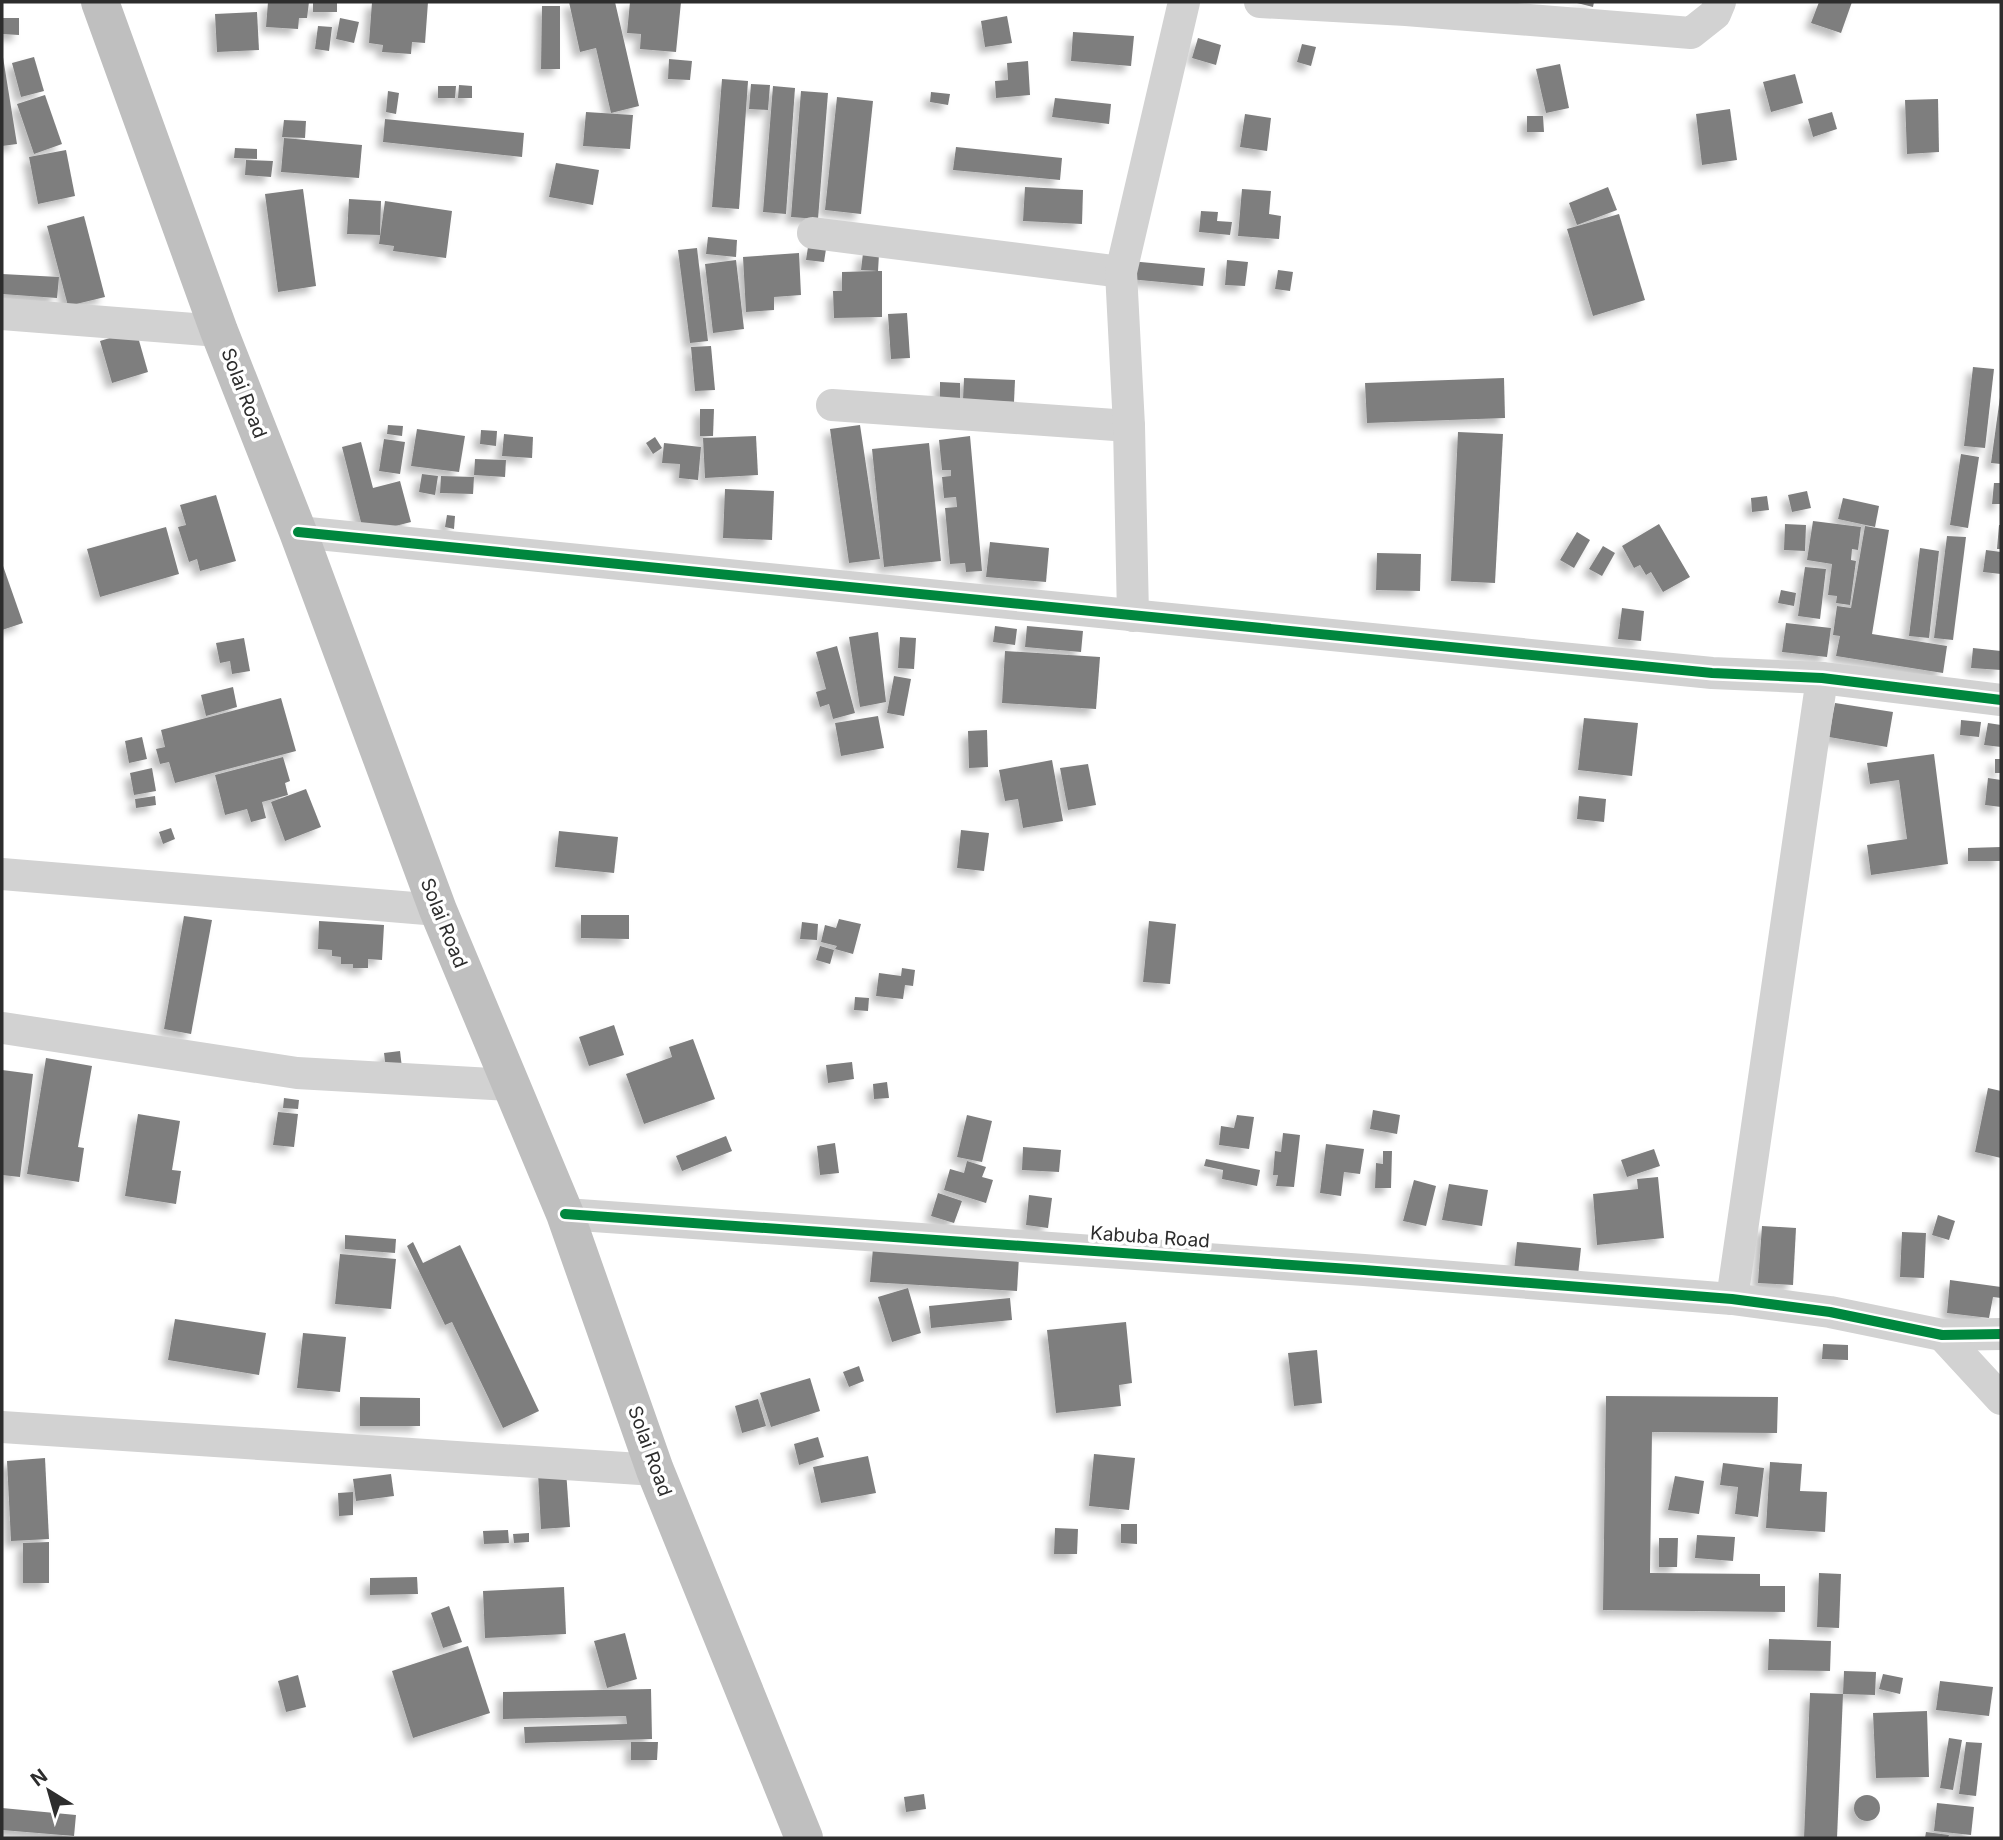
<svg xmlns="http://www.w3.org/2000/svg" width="2003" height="1840" font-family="Inter,sans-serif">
<defs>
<filter id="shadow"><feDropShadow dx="-6" dy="6" stdDeviation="3.5" flood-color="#0004"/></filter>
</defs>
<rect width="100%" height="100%" fill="#fff"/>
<g fill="#7e7e7e" filter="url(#shadow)">
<path d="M268,2H309L307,18H299L298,29L266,27Z"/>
<rect x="313" y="2" width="24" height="10"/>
<path d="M372,2H428L425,43L412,42L411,54L382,52L383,45L369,43Z"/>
<path d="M569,2H615L639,106L611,113L596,48L580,52Z"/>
<path d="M630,2H681L676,52L640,49L641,34L627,33Z"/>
<path d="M1573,2H1594L1593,7Z"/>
<path d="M1819,2H1852L1841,33L1811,23Z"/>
<path d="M542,6H560V69H541Z"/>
<path d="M257,12L259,50L217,52L215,14Z"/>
<path d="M1007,16L1012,43L985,47L981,21Z"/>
<path d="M2,18H19V35L2,34Z"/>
<path d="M340,18L359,22L354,43L336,39Z"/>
<path d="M318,26L332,27L329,51L315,49Z"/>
<path d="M1073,32L1134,36L1131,66L1071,61Z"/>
<path d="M1198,38L1221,45L1216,65L1192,58Z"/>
<path d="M1302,44L1316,47L1311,66L1297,62Z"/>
<path d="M2,51L17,144L2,146Z"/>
<path d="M34,57L44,91L21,97L12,63Z"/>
<path d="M669,59L692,61L690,80L668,79Z"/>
<path d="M1028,61L1030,95L996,98L995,81L1008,80L1007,63Z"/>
<path d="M1560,64L1569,108L1546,113L1536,69Z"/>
<path d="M1795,74L1803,103L1771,112L1763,82Z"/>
<path d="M722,79L748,81L739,209L712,207Z"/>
<path d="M751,84L770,85L768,110L749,109Z"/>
<path d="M459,85L472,86V98H458Z"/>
<path d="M438,86H456L455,98H438Z"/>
<path d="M773,86L795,88L786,214L763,212Z"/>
<path d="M388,91L399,93L396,114L386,112Z"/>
<path d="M801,91L828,93L818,219L791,217Z"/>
<path d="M931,92L950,94L948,105L930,102Z"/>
<path d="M45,95L62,144L34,154L17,104Z"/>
<path d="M837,97L873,101L861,214L825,210Z"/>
<path d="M1055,98L1111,104L1109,124L1052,117Z"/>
<path d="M1938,99L1939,152L1907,154L1905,100Z"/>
<path d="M1730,109L1737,160L1702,165L1696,114Z"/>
<path d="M586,112L633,115L630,149L583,146Z"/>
<path d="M1832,112L1837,129L1813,137L1808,119Z"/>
<path d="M1245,114L1271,118L1267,151L1240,147Z"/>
<path d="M1527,116H1543L1544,132H1527Z"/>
<path d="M385,119L524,133L522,157L383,142Z"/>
<path d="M284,120L306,121L305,138L282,137Z"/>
<path d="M284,138L362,145L359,178L281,172Z"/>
<path d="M956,147L1062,158L1060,180L953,170Z"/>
<path d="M235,148L257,149V159L234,158Z"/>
<path d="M66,150L75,196L38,204L29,157Z"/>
<path d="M246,160L273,161L271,177L245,175Z"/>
<path d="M556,163L599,170L593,205L549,197Z"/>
<path d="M1025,187L1083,190L1082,224L1023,221Z"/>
<path d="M1608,187L1617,210L1577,225L1569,203Z"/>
<path d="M303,189L316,286L278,292L265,194Z"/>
<path d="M1242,189L1271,191L1269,214L1281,216L1279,239L1238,236Z"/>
<path d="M349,199L381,201L380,235L347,234Z"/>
<path d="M385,201L452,211L446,258L393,251L394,246L379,244Z"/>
<path d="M1201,211L1218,212L1217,221L1232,222L1230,235L1199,232Z"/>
<path d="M1619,214L1645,300L1593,316L1567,229Z"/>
<path d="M84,216L105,297L68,306L47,226Z"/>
<path d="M708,237L737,240L736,257L706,254Z"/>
<path d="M808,247L826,249L824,262L806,260Z"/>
<path d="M697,248L708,341L690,343L678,250Z"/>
<path d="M799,253L801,295L774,297V310L746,312L743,257Z"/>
<path d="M863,253L879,254L878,271H882V317L834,318L833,291H842V272L877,271L861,270Z"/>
<path d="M736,260L744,329L713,333L705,264Z"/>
<path d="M1227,260L1248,262L1245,286L1225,285Z"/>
<path d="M1130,261L1205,268L1203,286L1129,279Z"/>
<path d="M1278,270L1293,272L1290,291L1275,289Z"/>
<path d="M2,274L59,277L57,298L2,294Z"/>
<path d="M907,313L910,358L891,359L888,314Z"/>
<path d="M136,330L148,372L112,383L100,341Z"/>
<path d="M711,346L715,390L695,391L691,347Z"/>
<path d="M1973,367L1994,369L1985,448L1964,446Z"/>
<path d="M964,378L1015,380L1014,402L963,400Z"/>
<path d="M1504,378L1505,418L1367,423L1365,383Z"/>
<path d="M940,382L960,383V399H940Z"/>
<path d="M2000,397H2001V464L1991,463Z"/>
<path d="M700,409H714L713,436H700Z"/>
<path d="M388,425L403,426L402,436L387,434Z"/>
<path d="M860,425L880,559L849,563L830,429Z"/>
<path d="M417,429L465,436L459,472L411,466Z"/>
<path d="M481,430L497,431L496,446L480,444Z"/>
<path d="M1458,432L1503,434L1495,583L1451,581Z"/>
<path d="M504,434L533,437L532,458L502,456Z"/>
<path d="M756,436L758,475L705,478L703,438Z"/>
<path d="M970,436L982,571L966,572L965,563L950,564L945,508L957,507L956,497L944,498L942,477L951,476V470H942L939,440Z"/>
<path d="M655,437L662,448L653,454L646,443Z"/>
<path d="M384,439L405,442L400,474L379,471Z"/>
<path d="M361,442L373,488L400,481L411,522L364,534L342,447Z"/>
<path d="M664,443L701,447L698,480L679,478L680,464L662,463Z"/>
<path d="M929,443L941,561L884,567L872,449Z"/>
<path d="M1961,454L1979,457L1968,528L1950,525Z"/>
<path d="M475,459L506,460L505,477L474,475Z"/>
<path d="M422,474L438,476L435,495L419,492Z"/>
<path d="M441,476L474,477L473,494L440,493Z"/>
<path d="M1994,483H2001V504H1992Z"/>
<path d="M725,489L774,491L772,540L723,538Z"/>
<path d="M1807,491L1811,508L1792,512L1788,495Z"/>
<path d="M216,495L236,561L200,571L197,559L189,562L178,527L186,525L180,505Z"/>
<path d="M1767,496L1769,510L1752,512L1751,498Z"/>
<path d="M1843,498L1879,506L1875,527L1838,519Z"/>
<path d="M447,515L455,516L454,529L445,527Z"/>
<path d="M1813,521L1861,527L1858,550L1852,549L1851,560L1856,561L1850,605L1836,603L1837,596L1828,595L1832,564L1807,560Z"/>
<path d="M1659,524L1690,577L1663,592L1651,572L1646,575L1640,565L1634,568L1622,546Z"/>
<path d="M1785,524L1806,525L1805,551L1784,550Z"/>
<path d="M1999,525H2001V549H1997Z"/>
<path d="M1865,526L1889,530L1872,634L1947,646L1943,673L1836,656L1840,636L1833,635L1837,606L1851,608Z"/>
<path d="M166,527L179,574L100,597L87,549Z"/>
<path d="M1577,532L1590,540L1574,568L1560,560Z"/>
<path d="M1947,536L1966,537L1953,640L1934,638Z"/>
<path d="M990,542L1049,548L1046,582L986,577Z"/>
<path d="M1603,546L1615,553L1602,576L1589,569Z"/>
<path d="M1920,548L1939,551L1929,638L1909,636Z"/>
<path d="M1986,550L2001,552V574L1983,572Z"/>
<path d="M1377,553L1421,554L1420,591L1376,590Z"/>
<path d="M2,563L23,623L2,630Z"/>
<path d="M1805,567L1826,569L1820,619L1798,616Z"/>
<path d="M1781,590L1796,593L1794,606L1778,603Z"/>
<path d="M1622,608L1644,611L1641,641L1618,639Z"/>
<path d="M1786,623L1831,628L1827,657L1782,652Z"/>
<path d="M995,626L1017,629L1015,645L993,642Z"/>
<path d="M1027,626L1083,631L1081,652L1025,647Z"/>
<path d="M878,632L886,702L860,707L849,637Z"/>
<path d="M900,637L916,638L914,669L898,668Z"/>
<path d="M244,638L250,671L232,674L230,661L220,663L216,643Z"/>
<path d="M837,646L855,713L833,719L829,704L820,707L816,692L826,689L816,652Z"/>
<path d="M1973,648L2001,651V670L1971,668Z"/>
<path d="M1005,651L1100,657L1096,709L1002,703Z"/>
<path d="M894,676L911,679L904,716L887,713Z"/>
<path d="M233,687L237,707L206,716L201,695Z"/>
<path d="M281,698L296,751L175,783L169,762L160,764L156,749L165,747L161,730Z"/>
<path d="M1835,703L1893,712L1887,747L1829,737Z"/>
<path d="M878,716L884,748L841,756L835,723Z"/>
<path d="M1584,718L1638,723L1632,776L1578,770Z"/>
<path d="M1961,720L1981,722L1979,737L1960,735Z"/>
<path d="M1988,723L2001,725V747L1984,745Z"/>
<path d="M987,730L988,767L969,768L968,731Z"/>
<path d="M142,737L147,759L129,763L125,741Z"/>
<path d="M1934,754L1948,864L1871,875L1867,845L1907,839L1899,780L1870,784L1867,763Z"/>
<path d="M283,757L290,781L285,783L288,795L262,802L266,818L251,822L247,809L225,815L215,775Z"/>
<rect x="1995" y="759" width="6" height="14"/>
<path d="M1052,760L1063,821L1023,828L1018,799L1005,801L999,770Z"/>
<path d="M1088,764L1096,805L1068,810L1060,768Z"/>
<path d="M152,768L156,791L134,795L130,773Z"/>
<path d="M1988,778L2001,780V807L1985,805Z"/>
<path d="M306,789L321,827L285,841L271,802Z"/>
<path d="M155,796L156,805L136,808L135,799Z"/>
<path d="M1579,796L1606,799L1604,822L1577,819Z"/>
<path d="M171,828L175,839L163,844L159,832Z"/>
<path d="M961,830L989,833L984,871L957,868Z"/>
<path d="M559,831L618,837L614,873L555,867Z"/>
<path d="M2001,847V861H1968V848Z"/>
<path d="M581,915H629V939L581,938Z"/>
<path d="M184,916L212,920L191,1034L164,1029Z"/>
<path d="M839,919L861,924L853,954L835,949L837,946L821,942L825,925L836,928Z"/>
<path d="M319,921L384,925L382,960L368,959V968H353V964H341V957L332,956V950L318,949Z"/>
<path d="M1149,921L1176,924L1170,984L1143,982Z"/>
<path d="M802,922L818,924L817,940L800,939Z"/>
<path d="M820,946L834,950L830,964L816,960Z"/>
<path d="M902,968L915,970L913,986L905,985L903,999L876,996L879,973L901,976Z"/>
<path d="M855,997L869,998L868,1011L854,1010Z"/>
<path d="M614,1025L624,1055L589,1066L579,1037Z"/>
<path d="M693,1039L715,1099L644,1124L626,1074L672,1057L669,1047Z"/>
<path d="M400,1051L402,1068L386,1070L384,1053Z"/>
<path d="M46,1058L92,1066L78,1147L84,1148L79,1182L27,1174Z"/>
<path d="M852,1062L854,1079L828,1083L826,1065Z"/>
<path d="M2,1070L33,1074L20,1177L2,1175Z"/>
<path d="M887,1082L889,1098L874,1099L873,1084Z"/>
<path d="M1988,1088L2001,1091V1158L1975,1152Z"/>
<path d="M284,1098L299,1100L298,1109L283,1108Z"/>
<path d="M1373,1110L1400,1115L1397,1134L1370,1129Z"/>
<path d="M278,1112L298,1114L294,1147L273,1145Z"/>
<path d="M138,1114L180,1121L172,1170L181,1171L176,1204L125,1196Z"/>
<path d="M967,1115L992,1121L982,1162L957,1157Z"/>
<path d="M1237,1115L1254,1117L1249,1149L1219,1145L1221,1126L1234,1128Z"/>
<path d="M1283,1133L1300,1135L1294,1187L1276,1186L1278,1175H1273L1275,1151L1281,1152Z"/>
<path d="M726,1136L732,1151L682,1171L676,1156Z"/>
<path d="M835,1143L839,1173L820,1175L817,1146Z"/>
<path d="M1326,1144L1364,1149L1360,1174L1344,1172L1341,1196L1320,1193Z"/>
<path d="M1023,1147L1061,1150L1059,1172L1022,1170Z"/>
<path d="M1654,1149L1660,1166L1627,1177L1621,1160Z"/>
<path d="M1383,1151H1392L1391,1188H1375L1376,1163L1383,1164Z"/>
<path d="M1206,1159L1260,1170L1257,1186L1222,1179L1223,1170L1204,1166Z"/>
<path d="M967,1161L986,1167L982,1177L993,1180L986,1203L944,1190L950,1169L964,1173Z"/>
<path d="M1658,1177L1664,1238L1597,1245L1593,1194L1638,1189L1637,1179Z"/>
<path d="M1414,1180L1436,1186L1426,1226L1403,1221Z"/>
<path d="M1449,1184L1488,1190L1482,1226L1442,1220Z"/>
<path d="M938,1193L962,1201L954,1223L931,1216Z"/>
<path d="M1029,1195L1052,1198L1048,1228L1026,1225Z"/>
<path d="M1938,1215L1955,1221L1949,1240L1932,1235Z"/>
<path d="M1762,1226L1796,1228L1793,1285L1758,1283Z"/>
<path d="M1902,1232L1926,1233L1924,1278L1900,1277Z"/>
<path d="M345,1235L396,1239L395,1253L345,1249Z"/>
<path d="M413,1242L423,1263L460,1245L539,1411L503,1428L452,1322L445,1325L407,1246Z"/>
<path d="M1517,1242L1581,1248L1578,1275L1514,1270Z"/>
<path d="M873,1248L1019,1257L1017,1291L870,1282Z"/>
<path d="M340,1254L396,1259L391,1309L335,1304Z"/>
<path d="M1950,1280L2001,1287V1298L1993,1297L1989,1318L1947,1313Z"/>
<path d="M908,1288L921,1333L892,1342L878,1297Z"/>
<path d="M1010,1298L1012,1320L931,1328L929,1306Z"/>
<path d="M175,1319L266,1333L259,1375L168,1360Z"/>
<path d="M1126,1322L1132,1383L1119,1385L1121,1406L1056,1413L1047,1330Z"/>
<path d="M303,1333L346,1337L340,1392L297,1388Z"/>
<path d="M1823,1344L1848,1345V1360L1822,1359Z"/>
<path d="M1317,1350L1322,1403L1294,1406L1288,1353Z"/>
<path d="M859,1366L864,1381L849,1387L843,1372Z"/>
<path d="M810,1378L820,1411L771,1427L760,1393Z"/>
<path d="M1606,1396L1778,1397L1777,1433L1652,1432L1650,1573L1760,1574V1586H1785V1612L1603,1610Z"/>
<path d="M360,1397L420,1398V1426H360Z"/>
<path d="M758,1399L766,1426L742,1433L735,1406Z"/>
<path d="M818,1437L824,1457L799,1465L794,1444Z"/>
<path d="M1094,1454L1135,1458L1129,1510L1089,1506Z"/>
<path d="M868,1456L876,1493L821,1503L813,1467Z"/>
<path d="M45,1458L49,1539L11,1541L7,1461Z"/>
<path d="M1770,1462L1802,1464L1800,1491L1827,1492L1825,1532L1766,1528Z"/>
<path d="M1723,1463L1764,1468L1758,1517L1735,1514L1738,1487L1720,1485Z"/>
<path d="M566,1470L570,1527L541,1529L538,1473Z"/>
<path d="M391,1474L394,1496L356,1501L353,1479Z"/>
<path d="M1675,1476L1704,1481L1699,1514L1668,1510Z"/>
<path d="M353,1492V1515L339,1516L338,1493Z"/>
<path d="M1121,1524H1137V1544L1121,1543Z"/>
<path d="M1055,1528L1078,1529L1077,1554H1054Z"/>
<path d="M508,1530L509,1543L484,1544L483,1531Z"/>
<path d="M529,1533V1542L514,1543L513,1534Z"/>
<path d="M1697,1535L1735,1537L1733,1561L1695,1558Z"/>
<path d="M1659,1538H1678L1677,1567H1659Z"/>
<path d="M49,1542V1583H23V1543Z"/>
<path d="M1819,1573L1841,1574L1839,1628L1817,1627Z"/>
<path d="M417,1577L418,1594L370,1595V1578Z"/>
<path d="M564,1587L566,1634L485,1638L483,1591Z"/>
<path d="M449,1606L462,1642L443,1648L431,1613Z"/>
<path d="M625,1633L637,1679L607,1688L594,1641Z"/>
<path d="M1769,1639L1831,1641L1830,1671L1768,1670Z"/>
<path d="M468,1646L490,1713L413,1738L392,1671Z"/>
<path d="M1844,1671L1876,1672L1875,1695L1843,1694Z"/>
<path d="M1883,1674L1903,1678L1900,1694L1879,1689Z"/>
<path d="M298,1675L306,1707L286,1712L278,1681Z"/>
<path d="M1940,1681L1993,1687L1989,1716L1936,1710Z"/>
<path d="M651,1689L652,1739L525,1743L524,1727L627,1724L626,1716L503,1719V1692Z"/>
<path d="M1810,1693L1843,1694L1837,1838H1804Z"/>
<path d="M1927,1711L1929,1777L1876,1778L1873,1713Z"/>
<path d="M1949,1738L1962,1740L1953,1790L1940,1788Z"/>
<path d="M631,1742H658L657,1760H631Z"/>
<path d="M1966,1742L1982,1743L1976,1796L1959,1794Z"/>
<path d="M924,1794L926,1809L906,1812L904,1797Z"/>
<circle cx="1867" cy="1808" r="13"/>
<path d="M1937,1803L1974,1807L1971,1835L1934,1831Z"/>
<path d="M2,1808L76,1815L74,1836L2,1830Z"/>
<path d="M1926,1832L1949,1835L1948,1838H1925Z"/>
</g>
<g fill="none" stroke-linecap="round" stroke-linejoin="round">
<g stroke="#d2d2d2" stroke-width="32">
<path d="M1260,2L1406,10L1691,33L1715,14L1720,2"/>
<path d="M813,233L1121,272"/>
<path d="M2,314L219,331"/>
<path d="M832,405L1129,426"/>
<path d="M298,532L1712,673L1822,678L2001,700"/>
<path d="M1133,616L1129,426L1121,272L1184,2"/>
<path d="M2,874L438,910"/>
<path d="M3,1028L297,1073L510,1085"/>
<path d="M565,1214L1364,1270L1732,1299L1830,1312L1942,1335L2001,1334"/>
<path d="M1732,1299L1822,678"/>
<path d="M1942,1335L2001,1399"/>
<path d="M2,1427L655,1470"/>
</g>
<path stroke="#bfbfbf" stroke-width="38" d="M100,2L219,331L298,532L438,910L565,1214L655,1470L804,1838"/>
<g stroke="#fff" stroke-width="15">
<g id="cycleway">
<path d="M298,532L1712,673L1822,678L2001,700"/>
<path d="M565,1214L1364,1270L1732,1299L1830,1312L1942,1335L2001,1334"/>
</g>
</g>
<use href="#cycleway" stroke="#00873e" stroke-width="10"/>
</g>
<g text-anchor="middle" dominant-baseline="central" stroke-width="7" stroke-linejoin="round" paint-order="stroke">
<g font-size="19" fill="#2d2d2d" stroke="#fff">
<text transform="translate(244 393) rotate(69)">Solai Road</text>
<text transform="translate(444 923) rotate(68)">Solai Road</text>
<text transform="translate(1150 1237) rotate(4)">Kabuba Road</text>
<text transform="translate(650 1451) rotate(70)">Solai Road</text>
</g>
</g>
<rect width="2003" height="1840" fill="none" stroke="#2d2d2d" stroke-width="7"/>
<g transform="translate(49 1791) rotate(323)" stroke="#ffffff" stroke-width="5" paint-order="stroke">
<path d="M0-5L12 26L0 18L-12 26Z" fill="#2d2d2d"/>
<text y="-10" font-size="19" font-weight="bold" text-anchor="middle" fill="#2d2d2d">N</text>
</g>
</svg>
